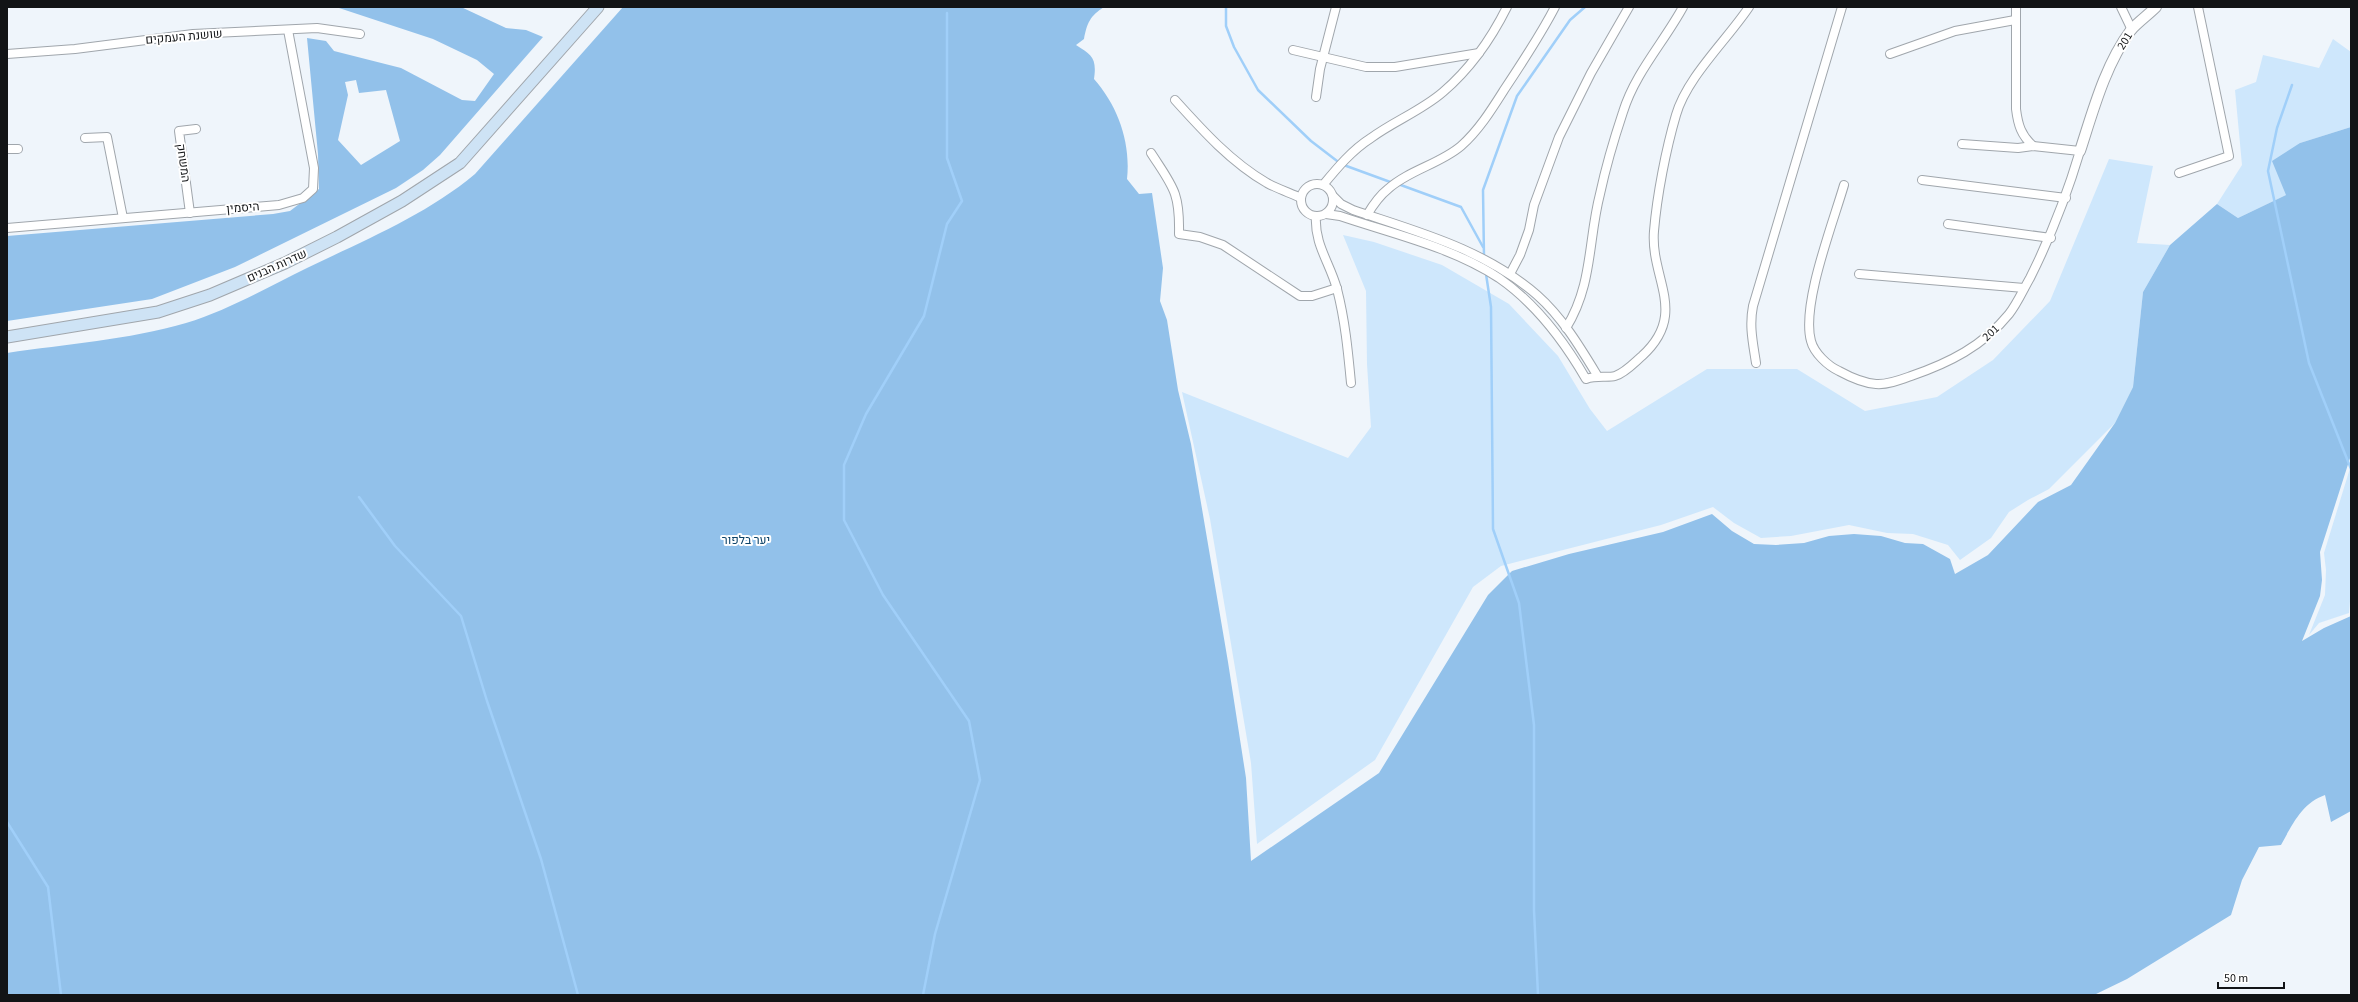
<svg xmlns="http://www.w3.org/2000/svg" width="2358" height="1002" font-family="'Source Sans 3',Heebo,sans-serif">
<rect width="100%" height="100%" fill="#eff5fb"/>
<g fill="#cee7fc">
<path d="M2333,39L2351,52V127L2300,143L2286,195L2238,218L2217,204L2242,165L2235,90L2256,82L2263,55L2319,68Z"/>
<path d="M2109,159L2153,166L2137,243L2170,245L2143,292L2133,387L2115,423L2049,489L2028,500L2009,512L1991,538L1960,560L1948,545L1913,534L1887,533L1849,525L1791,536L1761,538L1734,523L1713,507L1661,525L1501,566L1473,587L1375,760L1257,844L1251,763L1210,519L1182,392L1348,458L1371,427L1367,364L1366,291L1343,235L1374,242L1442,265L1509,304L1558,356L1590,409L1607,431L1707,369H1797L1865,411L1937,397L1993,360L2050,301Z"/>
<path d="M2351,465V590L2349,613L2319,623L2309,635L2325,595L2326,570L2324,553Z"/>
</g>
<g fill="#92c1ea" fill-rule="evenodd">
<path d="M336,7H461L506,28L526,30L543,37L440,155L423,170L396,188L235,267L152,299L7,321V236L273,214L290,211L319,189L318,154L307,38L326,41L334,51L401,68L462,100L475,101L494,74L477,60L433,39ZM356,80L359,93L386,90L400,141L361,165L338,140L348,95L345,82Z"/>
<path d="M623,7H1104C1090,16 1087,23 1084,39L1076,45C1092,55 1097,58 1094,79C1118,106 1131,143 1127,179L1139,194L1152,193L1163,268L1160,301L1167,320L1178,390L1191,444L1228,662L1246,778L1251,861L1379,773L1488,595L1512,571L1569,554L1663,532L1712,514L1732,531L1754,544L1776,545L1804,543L1829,536L1854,534L1881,536L1905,543L1923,544L1950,559L1955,574L1988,555L2038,502L2071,485L2115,423L2133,387L2143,292L2170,245L2217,204L2238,218L2286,195L2272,161L2300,143L2351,127V455L2320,552L2322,580L2320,596L2302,641L2324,628L2351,616V811L2331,822L2325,795C2302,803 2292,825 2281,845L2259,847L2242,880L2231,915L2127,979L2094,995H7V353C66,344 128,340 186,323C228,310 268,287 307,268C365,240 426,215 475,174Z"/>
</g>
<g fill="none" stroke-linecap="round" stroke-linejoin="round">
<g stroke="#a0cff9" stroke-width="2.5">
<path d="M1226,7V26L1234,47L1258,90L1311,141L1341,164L1393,183"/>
<path d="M2292,85L2277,128L2268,171L2309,363L2351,469"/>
<path d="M1398,184L1461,207L1483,247"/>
<path d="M1484,257L1483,190L1517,96L1570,20L1585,7"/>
<path d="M1486,274L1491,307L1493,529L1519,603L1534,725V910L1538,995"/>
<path d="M359,497L395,546L461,616L487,701L541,859L578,995"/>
<path d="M7,822L48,887L61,995"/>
<path d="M923,995L935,934L980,780L969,721L883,595L844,520V465L866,414L924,316L947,224L962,201L947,158V13"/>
</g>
<g stroke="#a0a6ac" stroke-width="10">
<g id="minor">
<path d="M2016,7V109C2018,125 2021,135 2033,146"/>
<path d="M2121,7L2132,30"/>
<path d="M1293,50L1366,67H1395L1479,53"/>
<path d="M7,54L75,49L193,34L317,28L360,34"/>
<path d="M1890,54L1955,31L2015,20"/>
<path d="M1316,97L1320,69L1336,7"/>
<path d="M1175,100C1203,131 1231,162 1267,183C1278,189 1290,193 1301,198"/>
<path d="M85,138L107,137L123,218"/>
<path d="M7,149H18"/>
<path d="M1151,153C1173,187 1180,192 1179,234L1200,237L1223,245L1300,296H1312L1337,288"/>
<path d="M2179,173L2229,156L2198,7"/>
<path d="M1922,180L2066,198"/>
<circle cx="1317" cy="200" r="16"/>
<path d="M1323,185C1337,168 1352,150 1371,138C1394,121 1421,111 1443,92C1470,69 1491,39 1507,7"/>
<path d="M1844,185C1833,223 1801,305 1811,341C1814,353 1828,366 1839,371C1850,377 1862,383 1876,384C1887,385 1900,380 1911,376C1949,363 1983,346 2009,314C2017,304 2023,290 2030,278C2052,234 2066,198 2080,151L2033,146L2018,148L1962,144"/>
<path d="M1333,196L1341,204L1353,210C1418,232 1484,249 1537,295C1562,317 1580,347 1597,375"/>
<path d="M190,213L179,131L196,129"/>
<path d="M1326,214L1340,216C1393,234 1452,247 1499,278C1535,303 1564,341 1586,379C1596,375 1608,378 1615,376C1625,373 1635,362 1642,356C1689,313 1650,279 1654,231C1657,195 1666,149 1676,115C1687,77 1727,40 1749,7"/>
<path d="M1367,215C1373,205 1379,196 1388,189C1409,170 1440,164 1461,146C1479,130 1492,109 1504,90C1522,63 1540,36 1555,7"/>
<path d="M1316,216C1314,244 1330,263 1337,289C1345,320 1348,351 1351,383"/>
<path d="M1948,224L2051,238"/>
<path d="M7,228L279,205L303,198L313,189L314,168L288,30"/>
<path d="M1510,274L1520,255L1529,230L1534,205L1559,137L1591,73L1629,7"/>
<path d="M1859,274L2024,288"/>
<path d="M1566,328C1593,285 1588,240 1600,194C1606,166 1614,139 1623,112C1635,73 1664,42 1683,7"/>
<path d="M1756,363C1753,343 1749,326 1753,306L1842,7"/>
</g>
</g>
<g stroke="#a0a6ac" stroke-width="12">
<path id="tertiary" d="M2080,151C2093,111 2105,65 2131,30C2138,22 2148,15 2156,7"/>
</g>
<g stroke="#a0a6ac" stroke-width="13">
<path id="secondary" d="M7,337L158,312L210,295L285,263L337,237L402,201L460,163L598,7"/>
</g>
<use href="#minor" stroke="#fff" stroke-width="8"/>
<use href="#tertiary" stroke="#fff" stroke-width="10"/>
<use href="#secondary" stroke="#cee3f5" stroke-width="11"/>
</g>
<g text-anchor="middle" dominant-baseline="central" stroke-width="4" stroke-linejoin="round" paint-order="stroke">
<g font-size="12" fill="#121416" stroke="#fff">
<text transform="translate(184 37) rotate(-5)">שושנת העמקים</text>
<text transform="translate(2125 41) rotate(-58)">201</text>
<text transform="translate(183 163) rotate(82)">המשחק</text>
<text transform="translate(243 208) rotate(-5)">היסמין</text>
<text transform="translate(277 266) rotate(-24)">שדרות הבנים</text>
<text transform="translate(1991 333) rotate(-43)">201</text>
</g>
<g font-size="12" fill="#0c4369" stroke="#fff">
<text x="746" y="540">יער בלפור</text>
</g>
</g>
<rect width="2358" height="1002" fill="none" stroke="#121416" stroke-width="16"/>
<path d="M2218 982v6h66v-6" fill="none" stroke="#121416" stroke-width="2"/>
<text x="2224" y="982" font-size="12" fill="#121416" stroke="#ffffff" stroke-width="3" paint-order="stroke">50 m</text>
</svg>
